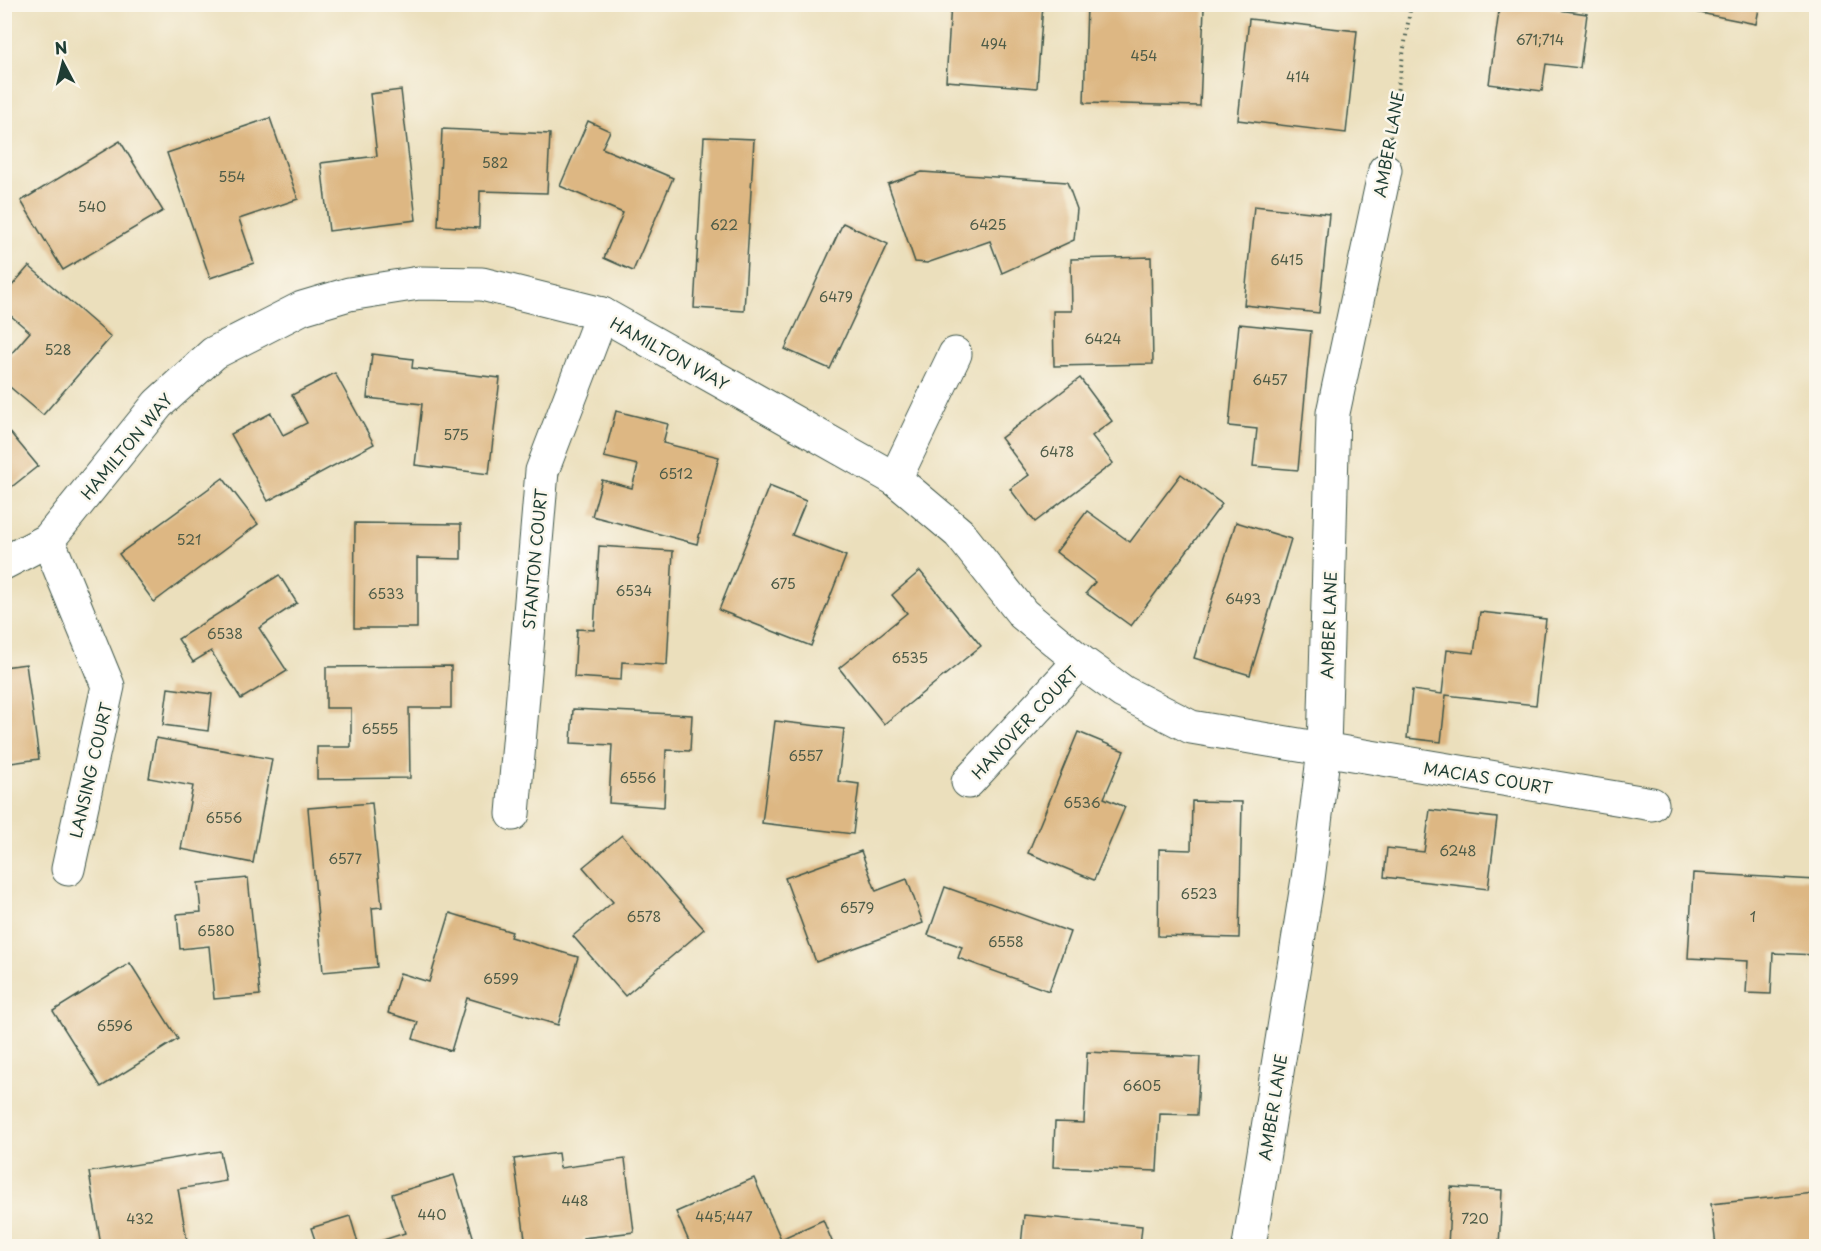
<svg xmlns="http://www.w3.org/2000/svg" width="1821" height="1251" font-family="'Playpen Sans',sans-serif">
<rect width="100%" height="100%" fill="#fbf7ec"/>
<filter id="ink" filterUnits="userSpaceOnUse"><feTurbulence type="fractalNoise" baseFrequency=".0167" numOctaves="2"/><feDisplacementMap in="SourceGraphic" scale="12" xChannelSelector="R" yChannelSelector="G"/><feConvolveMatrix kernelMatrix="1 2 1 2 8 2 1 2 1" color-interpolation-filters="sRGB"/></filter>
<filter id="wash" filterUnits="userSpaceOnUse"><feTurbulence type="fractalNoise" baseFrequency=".008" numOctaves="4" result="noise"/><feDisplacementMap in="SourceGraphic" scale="24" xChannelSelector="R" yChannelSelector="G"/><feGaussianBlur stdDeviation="1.35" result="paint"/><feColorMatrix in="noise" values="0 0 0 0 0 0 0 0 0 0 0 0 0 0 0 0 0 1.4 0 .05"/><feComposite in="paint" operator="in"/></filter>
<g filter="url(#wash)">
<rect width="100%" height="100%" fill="#ebdfbc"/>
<g id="blocks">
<g fill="#ddb783">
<path d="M951,4H1043L1037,88L946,81Z"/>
<path d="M1500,4H1517L1587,14L1580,68L1546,64L1542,91L1489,84Z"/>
<path d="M1686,4H1760L1756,24L1685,10Z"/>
<path d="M1087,5L1204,8L1200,106L1084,103Z"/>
<path d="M1249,19L1357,31L1346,133L1238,120Z"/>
<path d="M401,90L416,220L329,231L321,163L377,156L370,94Z"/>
<path d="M270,118L298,199L239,219L254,263L210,278L167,153Z"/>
<path d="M588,121L610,131L602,148L673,178L633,271L604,258L623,213L560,186Z"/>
<path d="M442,129L550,134L547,193L480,191L479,228L438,226Z"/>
<path d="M704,137L754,139L744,311L694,308Z"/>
<path d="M120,141L163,211L63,270L21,201Z"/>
<path d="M922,172L1067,182L1077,209L1074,240L1002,273L990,241L927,263L915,262L888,184Z"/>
<path d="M1254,206L1329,214L1319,313L1244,305Z"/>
<path d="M843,223L888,244L830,369L785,349Z"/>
<path d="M1151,257L1153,364L1054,366L1053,311H1072L1071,259Z"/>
<path d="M29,266L111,337L43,415L4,382V362L30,332L4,310V295Z"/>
<path d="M1239,324L1311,331L1298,470L1253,466L1257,429L1229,426Z"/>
<path d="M372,354L413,359L412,368L500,378L489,474L415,465L422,404L367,398Z"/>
<path d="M335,373L374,444L268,501L231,434L271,413L283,435L307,423L292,395Z"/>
<path d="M1080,378L1112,421L1092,436L1113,463L1035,522L1010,489L1029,475L1001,438Z"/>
<path d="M616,411L668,424L663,443L719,457L697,544L592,516L602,480L632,488L638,465L604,457Z"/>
<path d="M4,425L38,466L4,493Z"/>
<path d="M1181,474L1222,504L1131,626L1086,593L1095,582L1056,552L1087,511L1130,542Z"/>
<path d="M223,478L258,524L154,602L119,554Z"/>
<path d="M769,486L806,501L792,535L846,556L811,646L719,610Z"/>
<path d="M1236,522L1291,539L1250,675L1194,658Z"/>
<path d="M355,523L461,524V559L417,558V628H354Z"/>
<path d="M599,546L673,551L667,665L622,662L621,680L574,677L577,629L594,630Z"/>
<path d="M920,571L981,646L884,724L839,668L907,613L892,595Z"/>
<path d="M279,575L297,603L259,628L287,671L241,699L211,651L193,662L178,639Z"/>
<path d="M1480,612L1546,619L1536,705L1446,695L1441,742L1407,738L1412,690L1442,694L1447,650L1474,653Z"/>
<path d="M26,664L39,759L4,764V667Z"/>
<path d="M451,666V708H409L410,778L317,779V747H351V708H326V667Z"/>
<path d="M168,688L212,694L208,731L163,725Z"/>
<path d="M573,709L692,715L690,751L666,750L664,807L609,803L612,745L571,743Z"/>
<path d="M775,721L844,729L838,781L859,784L853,834L762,823Z"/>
<path d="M1078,732L1124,751L1104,798L1125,807L1094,880L1028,853Z"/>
<path d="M156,738L272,759L253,863L181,849L193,786L149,778Z"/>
<path d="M1192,801L1242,802L1239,938L1158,936L1159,849L1191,850Z"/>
<path d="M372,803L382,907L372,908L377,967L323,972L308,808Z"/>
<path d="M1430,810L1497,818L1488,889L1384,877L1387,848L1424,852Z"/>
<path d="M622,835L704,929L625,996L573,936L613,902L583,867Z"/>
<path d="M861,851L876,891L907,879L923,923L816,962L785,878Z"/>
<path d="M1693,873L1816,880V955L1773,953L1771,994L1746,993L1748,961L1688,958Z"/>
<path d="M248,878L260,995L214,999L209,946L180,949L177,914L201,912L198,883Z"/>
<path d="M945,887L1070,932L1049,991L958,958L962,947L928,935Z"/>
<path d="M450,913L512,932L510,937L578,957L558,1025L467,998L451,1051L413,1039L418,1022L388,1013L400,973L429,982Z"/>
<path d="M130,963L178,1039L101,1087L53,1011Z"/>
<path d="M1087,1052L1200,1057L1197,1115L1160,1114L1157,1171L1053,1167L1055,1122L1084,1123Z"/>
<path d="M220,1151L226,1181L178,1189L188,1246H101L89,1172Z"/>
<path d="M558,1153L560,1168L625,1159L634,1232L583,1238L584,1246H526L514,1159Z"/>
<path d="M454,1175L476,1246H365L405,1233L392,1194Z"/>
<path d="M754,1178L781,1239L823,1220L834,1246H691L676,1212Z"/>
<path d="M1451,1187L1502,1190L1499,1246H1448Z"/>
<path d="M1814,1193L1816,1246H1716L1711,1204Z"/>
<path d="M1024,1215L1142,1226L1140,1246H1021Z"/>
<path d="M350,1216L359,1246H317L311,1228Z"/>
</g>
</g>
</g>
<g filter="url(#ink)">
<use href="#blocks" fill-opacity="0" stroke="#3e5548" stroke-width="1.5"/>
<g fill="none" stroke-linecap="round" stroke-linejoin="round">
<g stroke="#3e5548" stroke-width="35">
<g id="minor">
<path d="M895,479L955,354"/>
<path d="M48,540L108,686L68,869"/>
<path d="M4,563L48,540L158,404L214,353L302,308L349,294L419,283L482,284L602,314L895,479L959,533L1023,614L1080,661L1123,692L1191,727L1652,804"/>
<path d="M968,782L1080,661"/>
<path d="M513,814L542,471L602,314"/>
<path d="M1249,1246L1308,879L1324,750L1333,413L1385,170"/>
</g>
</g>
<path stroke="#3e5548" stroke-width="4" stroke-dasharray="1.5 4.5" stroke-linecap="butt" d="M1390,137L1411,4"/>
<use href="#minor" stroke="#fff" stroke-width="33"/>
</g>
</g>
<g text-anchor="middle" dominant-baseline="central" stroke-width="5" stroke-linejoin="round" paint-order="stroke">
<g font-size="14" fill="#4e5c48">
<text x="1540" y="39">671;714</text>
<text x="994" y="43">494</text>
<text x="1144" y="55">454</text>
<text x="1298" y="76">414</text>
<text x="495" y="162">582</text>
<text x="232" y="176">554</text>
<text x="92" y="206">540</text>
<text x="724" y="224">622</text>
<text x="988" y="224">6425</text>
<text x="1287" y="259">6415</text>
<text x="836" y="296">6479</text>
<text x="1103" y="338">6424</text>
<text x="58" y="349">528</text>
<text x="1270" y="379">6457</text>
<text x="456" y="434">575</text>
<text x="1057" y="451">6478</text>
<text x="676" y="473">6512</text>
<text x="189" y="539">521</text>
<text x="783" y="583">675</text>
<text x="634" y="590">6534</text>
<text x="386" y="593">6533</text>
<text x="1243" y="598">6493</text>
<text x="225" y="633">6538</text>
<text x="910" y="657">6535</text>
<text x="380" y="728">6555</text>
<text x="806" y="755">6557</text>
<text x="638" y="777">6556</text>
<text x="1082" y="802">6536</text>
<text x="224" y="817">6556</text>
<text x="1458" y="850">6248</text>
<text x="345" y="858">6577</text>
<text x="1199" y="893">6523</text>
<text x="857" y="907">6579</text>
<text x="644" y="916">6578</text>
<text x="1753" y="916">1</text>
<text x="216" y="930">6580</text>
<text x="1006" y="941">6558</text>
<text x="501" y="978">6599</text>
<text x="115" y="1025">6596</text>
<text x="1142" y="1085">6605</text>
<text x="575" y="1200">448</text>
<text x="432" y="1214">440</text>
<text x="724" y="1216">445;447</text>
<text x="140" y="1218">432</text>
<text x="1475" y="1218">720</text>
</g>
<g font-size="16" fill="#1f3d34" stroke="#fbf7ec">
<text transform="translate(1388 144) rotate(-80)">AMBER LANE</text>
<text transform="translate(670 353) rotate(29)">HAMILTON WAY</text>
<text transform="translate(126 446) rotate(-50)">HAMILTON WAY</text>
<text transform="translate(534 559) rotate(-85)">STANTON COURT</text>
<text transform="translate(1328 625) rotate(-88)">AMBER LANE</text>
<text transform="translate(1024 722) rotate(-47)">HANOVER COURT</text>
<text transform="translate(90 770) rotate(-77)">LANSING COURT</text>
<text transform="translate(1488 777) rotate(9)">MACIAS COURT</text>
<text transform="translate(1272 1107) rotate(-81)">AMBER LANE</text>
</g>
</g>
<rect width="1821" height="1251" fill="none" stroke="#fbf7ec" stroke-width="24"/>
<g transform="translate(63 63) rotate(353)" stroke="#fbf7ec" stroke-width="4.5" paint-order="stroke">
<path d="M0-4.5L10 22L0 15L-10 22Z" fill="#1f3d34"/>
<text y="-9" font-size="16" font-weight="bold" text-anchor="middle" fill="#1f3d34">N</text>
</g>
</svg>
